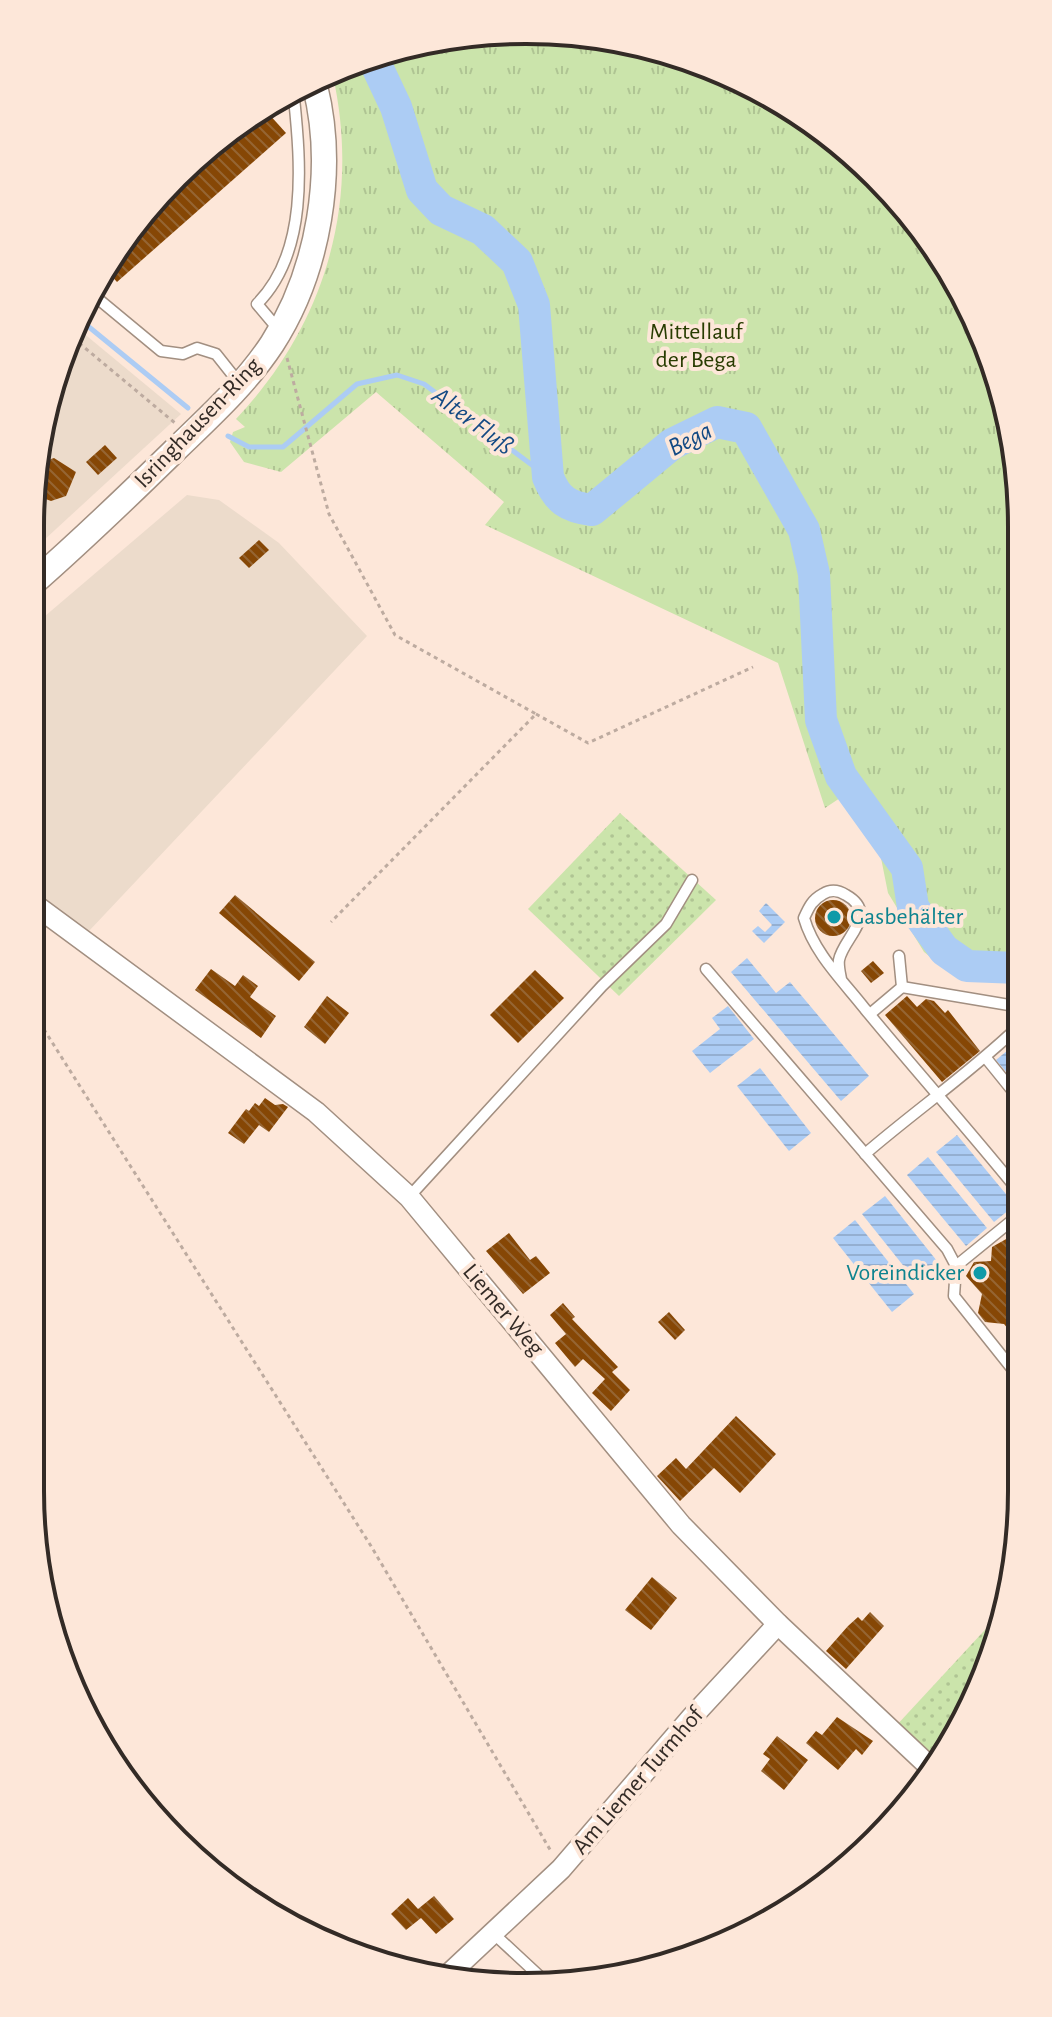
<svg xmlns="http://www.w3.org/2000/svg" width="1052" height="2017" font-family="'Alegreya Sans',sans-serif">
<defs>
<pattern id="grass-dots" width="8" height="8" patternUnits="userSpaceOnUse" patternTransform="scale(2)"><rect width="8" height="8" fill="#cbe4ab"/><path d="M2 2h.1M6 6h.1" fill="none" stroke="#afc493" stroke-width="1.8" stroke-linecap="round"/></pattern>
<pattern id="park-tufts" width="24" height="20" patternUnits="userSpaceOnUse" patternTransform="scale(2)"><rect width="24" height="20" fill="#cbe4ab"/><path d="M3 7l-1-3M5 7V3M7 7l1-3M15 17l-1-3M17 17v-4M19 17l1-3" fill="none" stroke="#afc493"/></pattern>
<pattern id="water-rules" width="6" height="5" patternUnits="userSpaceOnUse" patternTransform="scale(2)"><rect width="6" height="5" fill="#acccf4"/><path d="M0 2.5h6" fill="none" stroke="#94afd1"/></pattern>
<pattern id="building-back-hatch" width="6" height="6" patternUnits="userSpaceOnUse" patternTransform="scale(2)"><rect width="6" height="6" fill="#864705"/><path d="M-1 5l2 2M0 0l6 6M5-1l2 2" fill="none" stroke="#956533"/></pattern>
</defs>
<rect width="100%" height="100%" fill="#fde7d9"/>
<g fill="#ecdbcb">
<path d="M76,327L181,414L31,552V494Z"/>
<path d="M187,495L219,500L279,543L367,636L89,931L31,889V628Z"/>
</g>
<g fill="url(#grass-dots)">
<path d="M620,813L716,900L619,996L528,909Z"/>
<path d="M995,1619L971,1711L936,1760L895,1727Z"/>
</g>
<path fill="url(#park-tufts)" d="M559,31L746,81L853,153L920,224L984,336L1018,461L1019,977L955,976L924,952L888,893L877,838L859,820L843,796L825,808L778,663L485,525L504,502L376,392L281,472L244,462L230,442L233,432L245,427L236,419C325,325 361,203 333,76L367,56Z"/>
<g fill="url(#water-rules)">
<path d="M766,903L785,922L764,943L752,931L758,926L765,932L772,925L759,911Z"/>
<path d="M747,958L776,993L790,982L869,1076L841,1101L731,972Z"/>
<path d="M728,1006L754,1039L710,1073L692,1051L720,1029L712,1018Z"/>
<path d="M1019,1041L1020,1088L996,1060Z"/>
<path d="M760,1068L811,1133L789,1151L737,1086Z"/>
<path d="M957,1135L1015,1205L994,1222L936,1152Z"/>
<path d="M928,1157L987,1228L966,1246L907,1175Z"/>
<path d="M885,1196L941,1266L918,1284L862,1214Z"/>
<path d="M855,1220L914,1294L892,1312L833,1238Z"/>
</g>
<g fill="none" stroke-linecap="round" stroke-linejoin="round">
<g stroke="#acccf4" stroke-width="5">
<path d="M78,318L188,408"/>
<path d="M228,436L249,447H283L357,384L397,375L424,384L548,477"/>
<path d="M30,1050L41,1041L30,1024"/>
</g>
<path stroke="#acccf4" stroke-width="32" d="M372,56L396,107L422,190L441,210L483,230L517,262L534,305L548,477C557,500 568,507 592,510L672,444L717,422L746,428L804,530L814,574L821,720L841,776L907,868L913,907L944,950L967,966L1019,968"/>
</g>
<g fill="url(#building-back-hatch)">
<path d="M268,113L286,133L117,282L108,272L199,153Z"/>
<path d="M105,445L117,458L98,475L86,462Z"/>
<path d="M54,458L76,472L66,496L51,501L43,498L33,487L39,463Z"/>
<path d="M259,540L269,550L249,568L239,558Z"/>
<path d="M235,895L315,962L299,981L219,913Z"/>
<circle cx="833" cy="918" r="18"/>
<path d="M873,961L884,973L871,983L861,971Z"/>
<path d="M211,969L235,986L243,975L258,986L250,997L276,1016L261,1038L195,990Z"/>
<path d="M535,970L564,998L518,1043L490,1015Z"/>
<path d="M327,996L349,1013L325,1044L304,1027Z"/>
<path d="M907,996L917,1007L926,999L934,1001L945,1013L948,1010L980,1051L942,1082L885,1015Z"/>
<path d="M265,1098L275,1105L283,1104L288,1107L269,1132L259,1125L244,1144L228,1133L246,1109L249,1111L255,1103L259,1106Z"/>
<path d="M509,1233L530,1260L536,1256L550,1273L523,1294L486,1251Z"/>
<path d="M1008,1238L1020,1244V1343L1004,1324L985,1322L978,1313L982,1294L966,1276L974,1262L991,1261L992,1247Z"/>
<path d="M563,1303L575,1317L572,1319L618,1367L612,1372L630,1390L611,1411L592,1393L605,1379L583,1359L575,1367L555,1343L566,1334L550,1315Z"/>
<path d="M669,1312L685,1330L675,1340L658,1322Z"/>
<path d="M736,1416L776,1454L740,1493L714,1468L680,1501L657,1476L676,1458L686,1469Z"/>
<path d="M652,1577L677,1598L651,1630L625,1610Z"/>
<path d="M870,1612L884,1626L846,1669L826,1651L848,1626L858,1617L862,1621Z"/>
<path d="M837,1717L873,1741L862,1755L856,1749L838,1770L806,1743L816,1731L822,1735Z"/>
<path d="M777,1736L808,1760L784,1790L761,1771L770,1759L763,1754Z"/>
<path d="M434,1896L454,1919L436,1934L421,1918L406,1930L391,1914L408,1898L418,1909Z"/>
</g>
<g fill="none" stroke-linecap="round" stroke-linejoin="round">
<g stroke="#a28f81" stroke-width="13">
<g id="service">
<path d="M91,293L161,351L183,354L197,348L216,354L239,383"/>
<path d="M281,325L273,323L257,304C308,253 301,165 294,98"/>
<path d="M706,969L947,1249L956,1266L954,1296L1021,1380"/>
<path d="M841,979C840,973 838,966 839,960C843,938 880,914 846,895C838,890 831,889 823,894C812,900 809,907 804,918C814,953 843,981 865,1009C916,1071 970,1131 1020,1193"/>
<path d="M902,987L1009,1005L1019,1016"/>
<path d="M870,1014L902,987L899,956"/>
<path d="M986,1058L1020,1100"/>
<path d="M865,1154C916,1110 970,1073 1019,1026"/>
<path d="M409,1197L602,986L666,924L692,880"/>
<path d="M956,1266L1020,1214"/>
<path d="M493,1933L549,1985"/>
</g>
</g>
<g stroke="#a28f81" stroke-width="23">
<g id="minor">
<path d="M31,902L316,1112L409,1197L681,1525L778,1624L930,1767"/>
<path d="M448,1975L561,1869L692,1717L778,1624"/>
</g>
</g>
<g stroke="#a28f81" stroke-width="27">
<path id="tertiary" d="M31,585C80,542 127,497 173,452C208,418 245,385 272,344C319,271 336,170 315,86"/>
</g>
<g stroke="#bdaba0" stroke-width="3" stroke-dasharray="4 4" stroke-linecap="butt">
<path d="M73,338L175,423"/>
<path d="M287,358L329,514L395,635L536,714L331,922"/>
<path d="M536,714L588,743L753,667"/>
<path d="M31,1009L371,1546L552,1853"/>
</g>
<use href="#service" stroke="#fff" stroke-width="10"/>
<use href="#minor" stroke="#fff" stroke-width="20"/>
<use href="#tertiary" stroke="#fff" stroke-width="24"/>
</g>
<g fill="#0f9aa8" stroke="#fde7d9" stroke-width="3">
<circle cx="834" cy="917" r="8"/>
<circle cx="980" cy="1273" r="8"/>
</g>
<g text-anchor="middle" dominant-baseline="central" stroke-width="8" stroke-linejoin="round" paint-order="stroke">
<g font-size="24" fill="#283c01" stroke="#fde7d9">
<text x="696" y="332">Mittellauf<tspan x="696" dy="28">der Bega</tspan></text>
</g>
<g font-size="24" fill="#332b26" stroke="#fde7d9">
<text transform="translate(198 423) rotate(-46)">Isringhausen-Ring</text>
<text transform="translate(503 1310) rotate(50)">Liemer Weg</text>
<text transform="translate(638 1781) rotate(-49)">Am Liemer Turmhof</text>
</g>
<g font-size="24" fill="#0d838f" stroke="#fde7d9" text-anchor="start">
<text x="850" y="917">Gasbehälter</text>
<text x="964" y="1273" text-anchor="end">Voreindicker</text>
</g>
<g font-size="26" font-style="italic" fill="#144a84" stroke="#fde7d9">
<text transform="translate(473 421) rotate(37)">Alter Fluß</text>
<text transform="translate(690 439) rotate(-27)">Bega</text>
</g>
</g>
<path d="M0 0H1052V2017H0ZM526 44H526A482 482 0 0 1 1008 526V1491A482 482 0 0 1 526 1973H526A482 482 0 0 1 44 1491V526A482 482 0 0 1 526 44Z" fill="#fde7d9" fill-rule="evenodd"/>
<path fill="none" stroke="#332b26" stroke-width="4" d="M526 44H526A482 482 0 0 1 1008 526V1491A482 482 0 0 1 526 1973H526A482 482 0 0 1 44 1491V526A482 482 0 0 1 526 44Z"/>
</svg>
